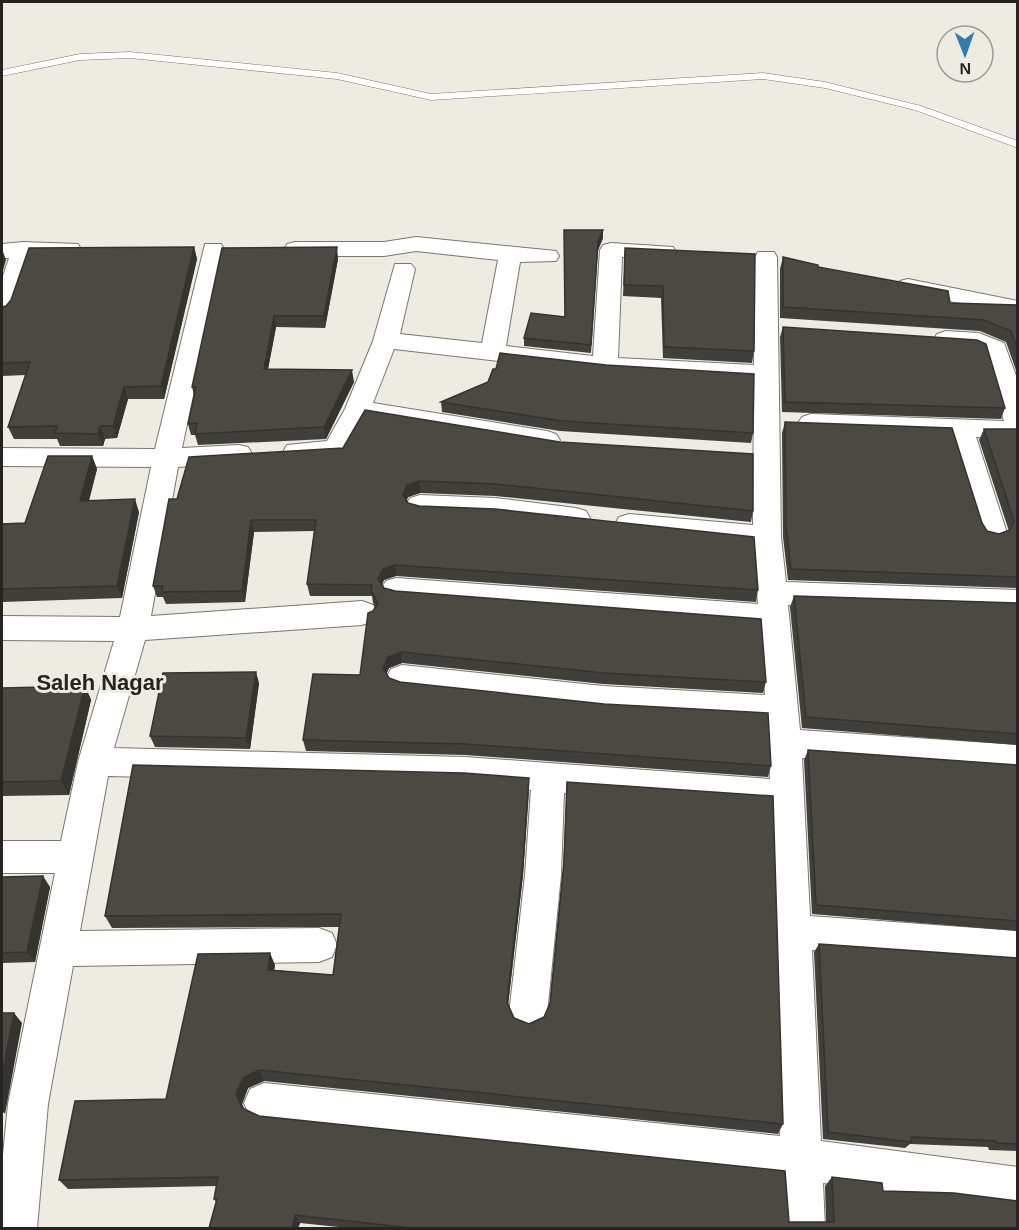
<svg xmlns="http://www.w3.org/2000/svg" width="1019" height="1230" font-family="Helvetica,sans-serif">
<rect width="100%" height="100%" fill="#eeebe3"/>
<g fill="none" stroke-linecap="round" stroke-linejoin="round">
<g stroke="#79776f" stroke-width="1">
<path id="lane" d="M130,52L337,73L431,94L763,73L825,82L921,106L1018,141V148L915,110L825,88L763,79L431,100L337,79L130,58L80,60L2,76V70L80,54Z"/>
</g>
<g stroke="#79776f" stroke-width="2">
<g id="street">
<path d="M416,237L556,251L559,256L556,261L520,262L506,346L593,356L600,250L603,245L611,243L673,247L676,252L673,257H622L618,358L754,365L755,257L758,252H774L777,257L781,537L786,582L1018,590V612L788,605L800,730L1018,745V773L802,758L810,916L1018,931V965L812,950L821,1141L1018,1167V1209L823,1183L825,1228H783L781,1178L264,1123L250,1117L244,1103L250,1089L264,1083L780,1136L771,808L564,793L561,875L547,1014L541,1027L528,1033L515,1027L509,1014L525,875L531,790L465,785L108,776L80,931L319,928L332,933L337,945L332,957L319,962L73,966L48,1104L37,1228H2V1165L8,1104L55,873H2V841H61L78,762L114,641L2,640V616L120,617L151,467L2,466V448L155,449L205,244H221L224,249L182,448L239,445L248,447L252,454L248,461L239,463L178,467L151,616L362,601L373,605L377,613L373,621L362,625L145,640L114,748L465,757L770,779L767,721L603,712L402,691L391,687L386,678L391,669L402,665L603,686L765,695L760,628L396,600L386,597L381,589L386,581L396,578L758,604L753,546L629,534L619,531L615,524L619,517L629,514L753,525L754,382L605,373L394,349L373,403L547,431L556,434L560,440L556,446L547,449L365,419L344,457L296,461L287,459L283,452L287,445L327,441L345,409L373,341L395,264H411L415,269L400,334L482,343L498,260L416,251L384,256H295L287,254L284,249L287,244L295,242H384Z"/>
<path d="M23,242L78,244L81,249L78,254L32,257L14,312L10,317L2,319V279L9,258H2V244Z"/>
<path d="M908,279L1018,301V315L900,291L896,286L900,281Z"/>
<path d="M946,331L979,333L1004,343L1018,381V439L976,437L1007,533L1003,540L993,543L983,540L979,533L949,437L811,432L802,429L798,423L802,417L811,414L1004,421L984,353L974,348L937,344L934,339L937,334Z"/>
<path d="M420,495L495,498L576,508L586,511L590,518L586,525L576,528L495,518L420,515L410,512L406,505L410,498Z"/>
</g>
</g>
<use href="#lane" fill="#fff" fill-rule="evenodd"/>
<use href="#street" fill="#fff" fill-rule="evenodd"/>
</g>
<g fill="#403f39">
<path d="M603,230V238L598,250L591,353L524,346V338L564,317Z"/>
<path d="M194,247L197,259L164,399H128L117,438L105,439L103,446H60L57,439H14L8,427L26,375L2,376V307Z"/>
<path d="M625,248L754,351L752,363L663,358L661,298L623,296Z"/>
<path d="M783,257L950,303L1017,305V373L1006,342L980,331L780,318V269Z"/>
<path d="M338,259L325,328L276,327L268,369L354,382L326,439L198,445L195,435H191L188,424L194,396L192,387Z"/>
<path d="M783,327L1005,408L1001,419L782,412L780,337Z"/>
<path d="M441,402L753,433L751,443L560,431L442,412Z"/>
<path d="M785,422L982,523L987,531L999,534L1009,531L979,440L984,429H1017V588L788,580L783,537L782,433Z"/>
<path d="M343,448L753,511L751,522L495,496L420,493L408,497L407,500L408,503L758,590L756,602L396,576L384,580L382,585L384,588L395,591L766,682L763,693L603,684L402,663L389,668L386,674L389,678L400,682L771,766L768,777L465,755L306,751L303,740L360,675L373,611L375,607L373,603L372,596H310L307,584L314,531L254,532L245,602L166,604L163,597H157L153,586L177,499Z"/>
<path d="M92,456L97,469L89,501L139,512L122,598L2,602V524L25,523Z"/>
<path d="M794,596L1017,603V745L802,728L790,607Z"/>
<path d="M259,683L250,749L155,747L150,736Z"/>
<path d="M85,686L91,700L69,795L2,796V688Z"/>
<path d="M808,750L1017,765V931L812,914L804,760Z"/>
<path d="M567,782L783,1124L778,1134L264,1081L248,1088L242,1104L244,1109L259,1116L789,1222H826L825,1186L832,1177L1017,1228H348L300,1223L298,1228H209L216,1202L214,1199L217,1186L68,1189L59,1180L166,1099L275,965L274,970L333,975L339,927L112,928L105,916L529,792L523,875L508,1005L514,1018L529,1024L544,1017L550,1003L563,870Z"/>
<path d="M2,877L50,887L35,962L2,963Z"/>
<path d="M819,944L1017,958V1151L989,1150L988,1147L910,1144L905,1148L823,1139L814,952Z"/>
</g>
<g fill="#34332e">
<path d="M603,230V238L598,250V242Z"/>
<path d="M194,247L197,259L164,399L161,386Z"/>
<path d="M337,247L338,259L325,328L324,316Z"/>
<path d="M2,249L6,260L2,274Z"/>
<path d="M274,316L276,327L266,380L264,369Z"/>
<path d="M352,370L354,382L326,439L324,427Z"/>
<path d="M124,387L128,399L117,438L113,426Z"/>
<path d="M100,426L105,439L103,446L98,434Z"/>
<path d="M92,456L97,469L85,514L80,501Z"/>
<path d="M419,481L420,493L408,497L404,506L403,495L407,485Z"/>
<path d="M135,499L139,512L122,598L117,586Z"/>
<path d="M251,520L254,532L245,602L242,591Z"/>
<path d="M395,565L396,576L384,580L379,590L378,579L383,569Z"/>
<path d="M401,652L402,663L389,668L384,679L383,668L388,657Z"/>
<path d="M256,672L259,683L250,749L246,738Z"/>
<path d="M85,686L91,700L69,795L61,781Z"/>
<path d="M529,778L523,875L507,1014V1002Z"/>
<path d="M43,876L50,887L35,962L27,952Z"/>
<path d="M270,953L275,965L272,982L268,970Z"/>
<path d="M14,1013L22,1023L5,1114L2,1111V1076Z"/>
<path d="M259,1070L264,1081L248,1088L242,1104L248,1118L236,1094L243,1078Z"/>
<path d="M295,1215L300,1223L298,1228H292Z"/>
</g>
<g fill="#4b4942" stroke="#34332e" stroke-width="1.5">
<path d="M564,230H603L598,242L591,345L524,338L531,313L565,317Z"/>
<path d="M194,247L161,386L124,387L113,426H100L98,434L55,433L57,426L8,427L30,362L2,363V307L6,306L11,300L29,248Z"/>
<path d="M337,247L324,316H274L264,369L352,370L324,427L195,434L197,423L188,424L196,387H192L222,248Z"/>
<path d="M625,248L755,254L754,351L664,347L663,286L624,285Z"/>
<path d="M783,257L818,265V267L948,291L950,303L1017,305V349L1011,331L984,320L783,307Z"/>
<path d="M783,327L977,340L986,344L1005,408L785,402Z"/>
<path d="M500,353L606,365L754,374L753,433L561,421L441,402L488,382L493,369H496Z"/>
<path d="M365,410L560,442L753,454V511L495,484L419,481L407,485L403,495L408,503L419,506L495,509L754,537L758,590L395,565L383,569L378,579L384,588L395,591L761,619L766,682L604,673L401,652L388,657L383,668L389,678L400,682L604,704L768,713L771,766L465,744L303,740L313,674L360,675L368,613L373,611L378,603L371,591L372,585L307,584L316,520H251L242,591L162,592L163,586H153L169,499H177L189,457L343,448Z"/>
<path d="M785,422L952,428L982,523L987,531L999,534L1010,530L1014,521L984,429H1017V577L791,569L786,526Z"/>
<path d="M48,456H92L80,501L135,499L117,586L2,589V524L25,523Z"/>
<path d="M794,596L1017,603V734L806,717Z"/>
<path d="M256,672L246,738L150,736L163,673Z"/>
<path d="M85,686L61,781L2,782V688Z"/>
<path d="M808,750L1017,765V921L816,905Z"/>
<path d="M133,765L464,773L529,778L523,862L507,1002L514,1018L529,1024L544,1017L550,1003L564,862L567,782L773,796L783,1124L259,1070L243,1078L236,1094L242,1108L259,1116L785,1171L789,1222H834L832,1177L882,1183L883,1191L954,1193L1017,1201V1228H411L295,1215L292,1228H209L217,1199H214L218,1177L59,1180L75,1101L166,1099L198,954L270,953L268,970L333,975L341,914L105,916Z"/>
<path d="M43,876L27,952L2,953V877Z"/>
<path d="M819,944L1017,958V1144L996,1143V1141L911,1137V1142L828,1132Z"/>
<path d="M2,1013H14L2,1076Z"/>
</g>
<g text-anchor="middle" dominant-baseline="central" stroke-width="6" stroke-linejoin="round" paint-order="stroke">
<g font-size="22" font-weight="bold" fill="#252421" stroke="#eeebe3">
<text x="100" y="682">Saleh Nagar</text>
</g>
</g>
<rect width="1019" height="1230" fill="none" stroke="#252421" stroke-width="6"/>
<g transform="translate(965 54) rotate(179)"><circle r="28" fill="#eeebe3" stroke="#9e9b95" stroke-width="1.5"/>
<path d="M0-4.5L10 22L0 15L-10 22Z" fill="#347cb0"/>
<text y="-9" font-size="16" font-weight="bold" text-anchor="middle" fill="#252421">N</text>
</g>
</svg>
